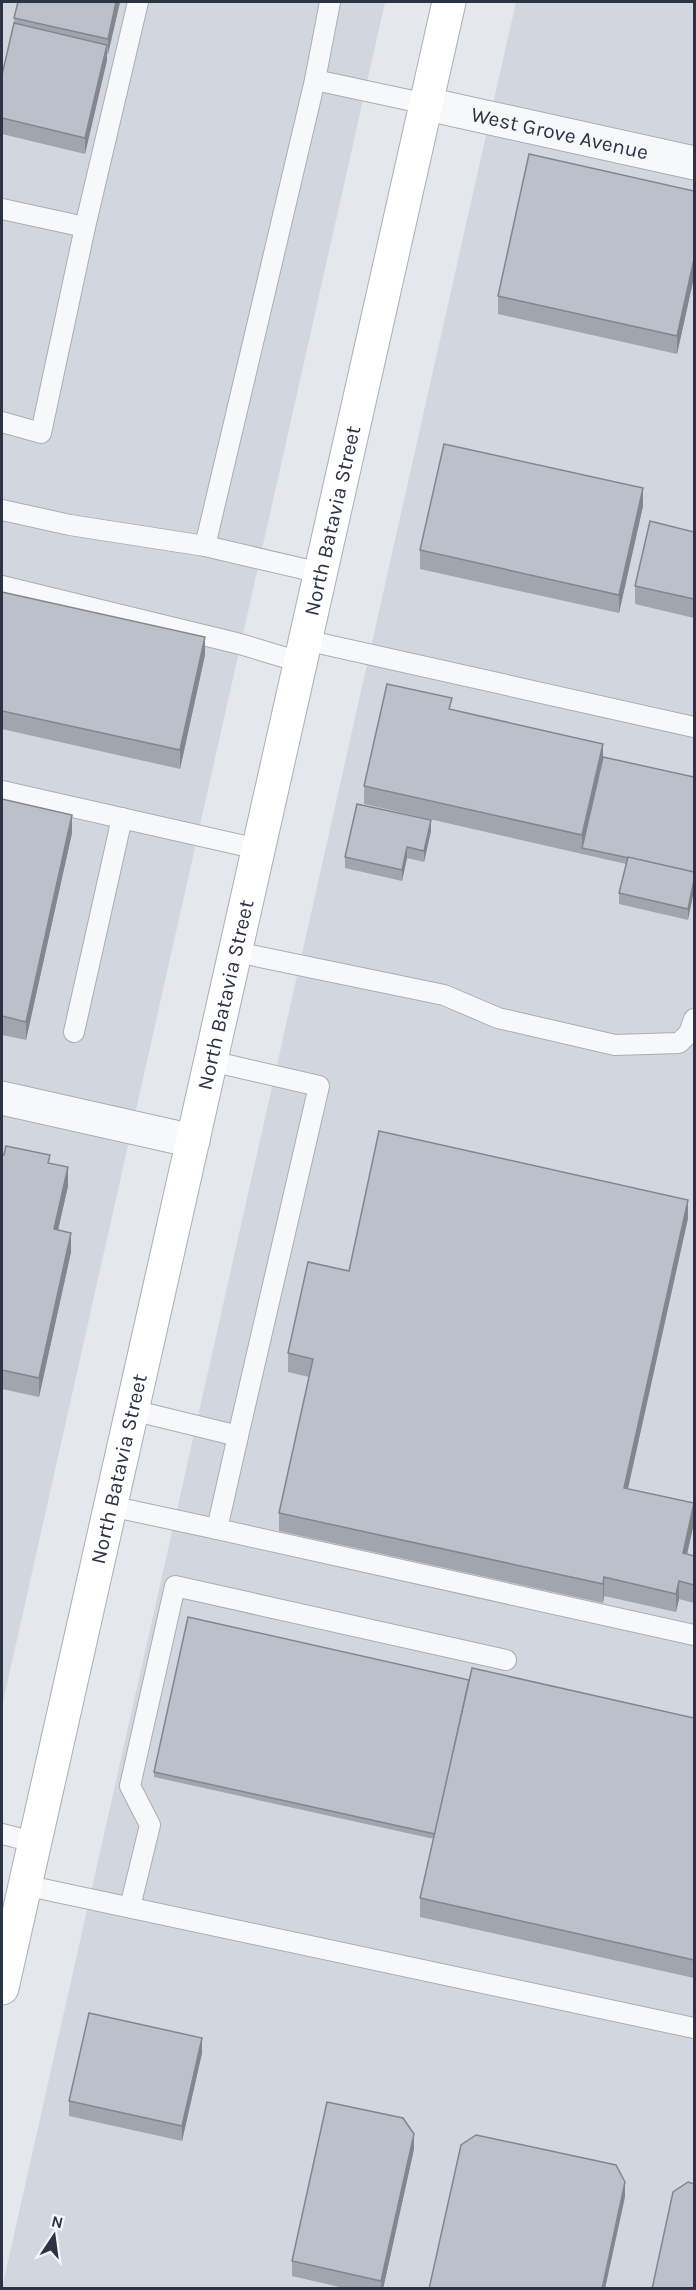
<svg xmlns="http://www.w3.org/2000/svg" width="696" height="2290" font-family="Karla,sans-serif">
<rect width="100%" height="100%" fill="#e4e7ec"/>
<g fill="#d2d6de">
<path d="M2,2H385L2,1706Z"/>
<path d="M516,2H694V2288H2Z"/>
</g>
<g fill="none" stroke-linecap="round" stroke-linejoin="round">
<g stroke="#a9aeb7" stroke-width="22">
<g id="lane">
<path d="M315,80L427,104"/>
<path d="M2,209L85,227L138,2"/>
<path d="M2,422L41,433L85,227"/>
<path d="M2,510L70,525L205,546L321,573"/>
<path d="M205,546L315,80L330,2"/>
<path d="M2,586L240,644L300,662"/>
<path d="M305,640L694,727"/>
<path d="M2,791L258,849"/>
<path d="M236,952L444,995L498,1018L615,1045L679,1043L689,1033L694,1019"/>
<path d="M74,1032L122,818"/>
<path d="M132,1410L238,1436L319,1086L211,1061"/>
<path d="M110,1506L217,1529L238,1436"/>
<path d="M217,1529L694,1635"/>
<path d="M2,1834L34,1842"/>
<path d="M24,1885L694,2028"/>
<path d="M130,1907L150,1825L130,1786L175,1586L506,1660"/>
</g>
</g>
<g stroke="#a9aeb7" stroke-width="35">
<g id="street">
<path id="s1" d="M427,104L694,163"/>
<path d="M2,1098L193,1141"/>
</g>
</g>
<g stroke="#a9aeb7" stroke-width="35">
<g id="secondary">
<path id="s2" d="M2,1988L449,2"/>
</g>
</g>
<use href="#lane" stroke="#f7f8fa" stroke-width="20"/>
<use href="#street" stroke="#f7f8fa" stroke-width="33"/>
<use href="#secondary" stroke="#fff" stroke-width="33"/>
</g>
<g fill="#a1a5ae">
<path d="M120,2L108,54H107V60L85,154L2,134V75L14,23V18Z"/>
<path d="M694,191V277L677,354L498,314V296Z"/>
<path d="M643,506L619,613L420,569V550Z"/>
<path d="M694,532V618L635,604V586Z"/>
<path d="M2,592L205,655L180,769L2,729Z"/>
<path d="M603,757L694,777L688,920L619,904V893L626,864L364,804V786Z"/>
<path d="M2,799L72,833L26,1040L2,1035Z"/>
<path d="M431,831L424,862L407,858L402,881L345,868V857Z"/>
<path d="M2,1155L50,1163L68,1186L58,1230L71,1252L39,1397L2,1389Z"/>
<path d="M688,1218L628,1489L694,1523L687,1554L694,1556V1603L679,1599L676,1612L604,1596L603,1603L279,1531V1513L309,1377L288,1372V1353L349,1271Z"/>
<path d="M469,1680L694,1718V1978L420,1917V1898L434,1839L154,1777V1772Z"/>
<path d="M202,2053L182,2141L69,2116V2101Z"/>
<path d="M414,2149L383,2289H348L292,2276V2261Z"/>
</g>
<g fill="#83868d">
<path d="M116,2H120L108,54V39Z"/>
<path d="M107,45V60L85,154V138Z"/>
<path d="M694,259V277L677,354V336Z"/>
<path d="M643,488V506L619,613V595Z"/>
<path d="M205,637V655L180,769V750Z"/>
<path d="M603,744V763L582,848V835Z"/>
<path d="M72,815V833L26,1040V1022Z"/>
<path d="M431,820V831L424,862V851Z"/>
<path d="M407,847V858L402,881V870Z"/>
<path d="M694,880V891L688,920V909Z"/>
<path d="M68,1167V1186L54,1248V1229Z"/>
<path d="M688,1200V1218L624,1506V1488Z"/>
<path d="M71,1233V1252L39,1397V1378Z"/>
<path d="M694,1504V1523L683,1572V1553Z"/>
<path d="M604,1577V1596L603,1603V1584Z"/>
<path d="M679,1581V1599L676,1612V1594Z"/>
<path d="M202,2038V2053L182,2141V2126Z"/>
<path d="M414,2134V2149L383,2289H381V2281Z"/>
<path d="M625,2182V2197L605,2289H602Z"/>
</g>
<g fill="#bbc0ca" stroke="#83868d" stroke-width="1.5">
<path d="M18,2H116L108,39L14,18Z"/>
<path d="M14,23L107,45L85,138L2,118V75Z"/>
<path d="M529,154L694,191V259L677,336L498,296Z"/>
<path d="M444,444L643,488L619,595L420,550Z"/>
<path d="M650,521L694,532V599L635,586Z"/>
<path d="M2,592L205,637L180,750L2,711Z"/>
<path d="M387,684L452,698L449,709L603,744L582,835L364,786Z"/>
<path d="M603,757L694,777V872L582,848Z"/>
<path d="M2,799L72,815L26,1022L2,1016Z"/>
<path d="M357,804L431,820L424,851L407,847L402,870L345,857Z"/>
<path d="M628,857L694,872V880L688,909L619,893Z"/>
<path d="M379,1131L688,1200L624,1488L694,1503L683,1553L694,1556V1585L679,1581L676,1594L604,1577L603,1584L279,1513L313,1359L288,1353L308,1262L349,1271Z"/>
<path d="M6,1146L50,1155L48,1163L68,1167L54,1229L71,1233L39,1378L2,1370V1155H4Z"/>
<path d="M188,1617L469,1680L435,1834L154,1772Z"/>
<path d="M472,1668L694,1718V1960L420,1898Z"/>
<path d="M89,2013L202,2038L182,2126L69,2101Z"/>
<path d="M327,2102L403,2118L414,2134L381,2281L292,2261Z"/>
<path d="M476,2135L616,2165L625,2182L602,2289H429L461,2145Z"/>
<path d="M688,2182L694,2184V2289H652L673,2192Z"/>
</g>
<g text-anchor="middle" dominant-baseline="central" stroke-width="4.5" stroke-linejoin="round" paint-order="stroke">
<g font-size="21" fill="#2b3445" stroke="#f4f6f9">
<text stroke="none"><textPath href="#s1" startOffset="136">West Grove Avenue</textPath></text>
<text stroke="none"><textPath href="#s2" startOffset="1504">North Batavia Street</textPath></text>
<text stroke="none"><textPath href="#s2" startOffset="1018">North Batavia Street</textPath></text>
<text stroke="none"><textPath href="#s2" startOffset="532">North Batavia Street</textPath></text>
</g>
</g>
<rect width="696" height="2290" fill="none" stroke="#2b3445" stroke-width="6"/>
<g transform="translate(54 2236) rotate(13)" stroke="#f4f6f9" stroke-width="4.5" paint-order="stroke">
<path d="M0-4.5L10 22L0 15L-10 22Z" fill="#2b3445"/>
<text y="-9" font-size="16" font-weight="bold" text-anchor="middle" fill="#2b3445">N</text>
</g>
</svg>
